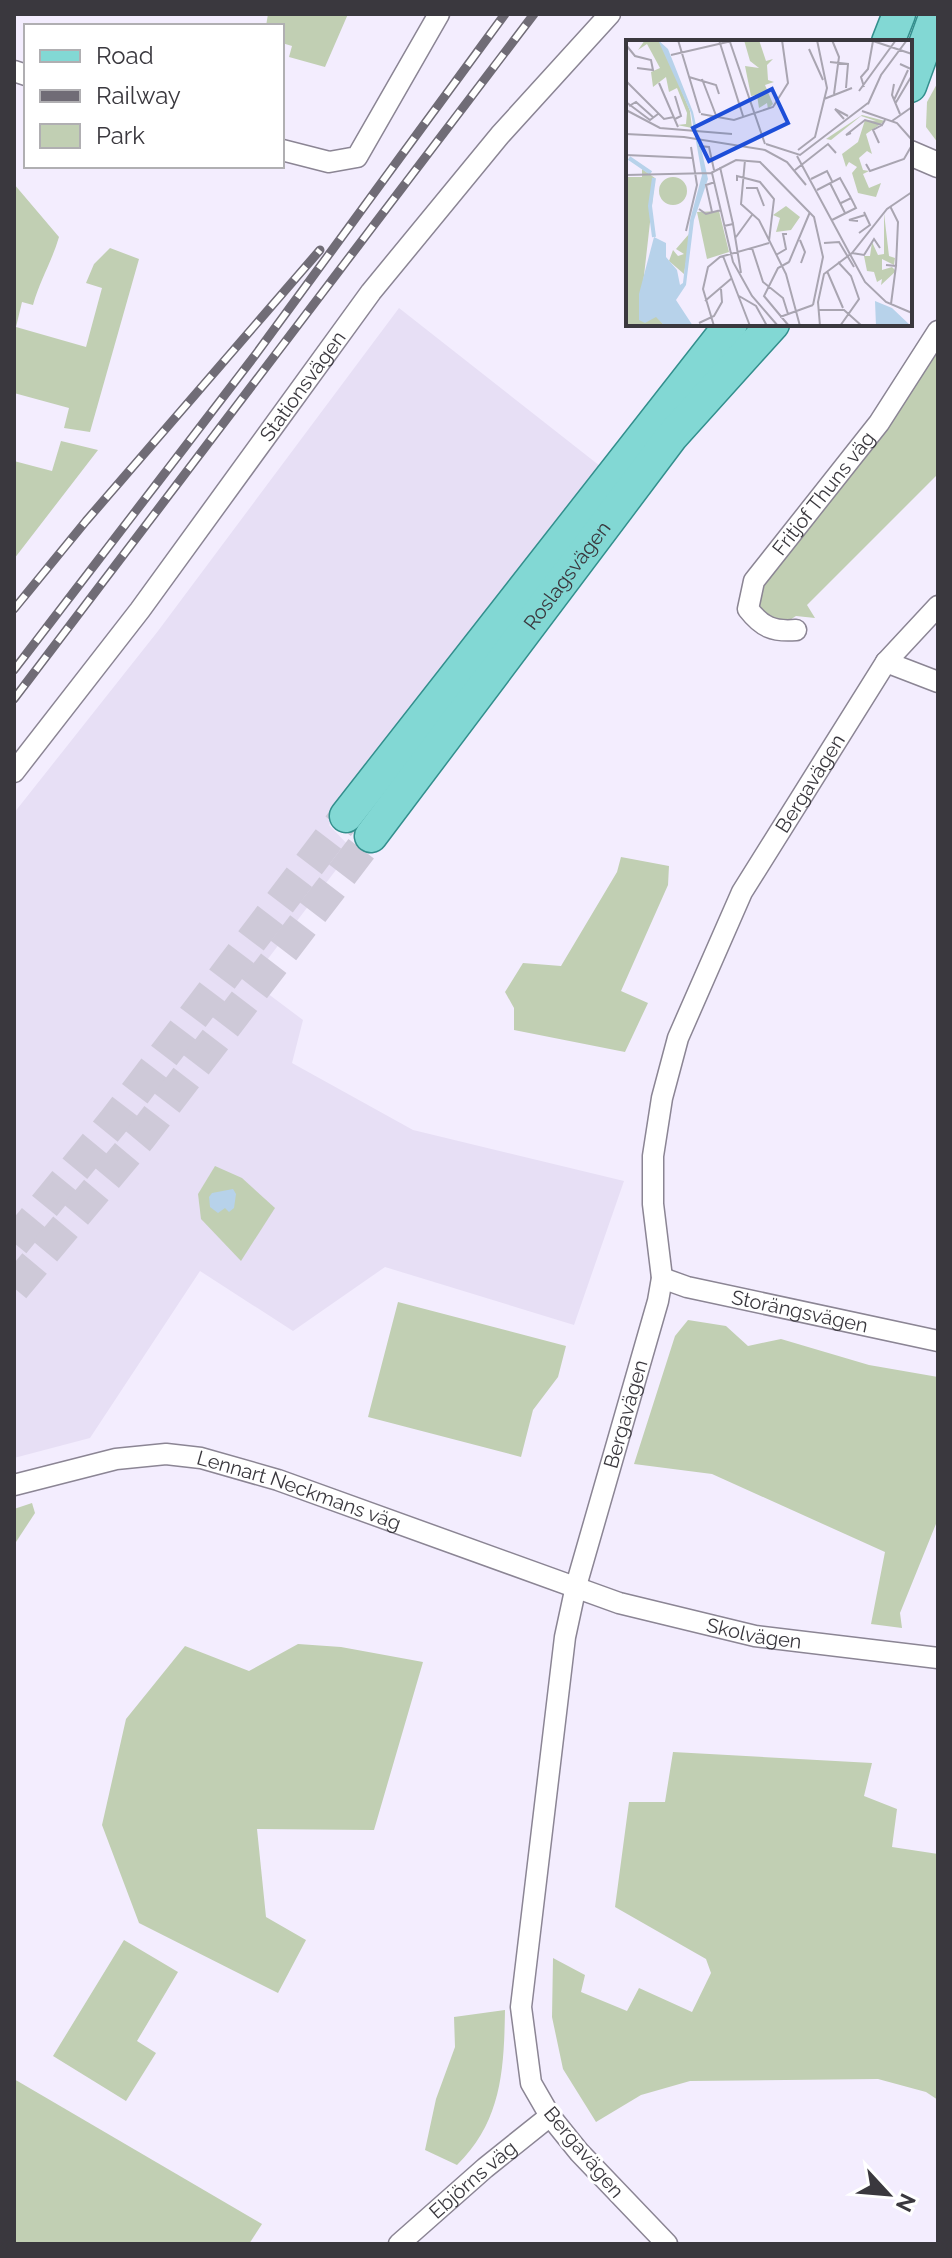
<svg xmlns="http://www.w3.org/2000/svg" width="952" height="2258" font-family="Raleway,sans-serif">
<rect width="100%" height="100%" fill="#f3edfe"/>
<path fill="#e7dff5" d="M399,308L600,466L329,825L352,849L251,981L303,1020L292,1063L413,1130L624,1181L574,1325L385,1267L293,1331L200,1271L90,1438L14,1458V813L158,631Z"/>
<g fill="#c1cfb3">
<path d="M268,14H348L325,67L289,57L292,46L282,43V26H266Z"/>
<path d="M938,82V143L926,127L927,102Z"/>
<path d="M14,184L59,237C52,261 40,280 33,305L22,302L16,327L86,347L102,288L86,283L94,264L110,248L139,259L90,432L64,428L69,408L14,393Z"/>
<path d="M938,347V474L807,605L815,618L796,616L782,625L761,612L755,599Z"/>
<path d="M61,441L98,450L14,559V461L52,471Z"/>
<path d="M621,857L669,866L668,885L621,991L648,1003L625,1052L514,1030V1008L505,992L523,963L561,966L617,872Z"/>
<path d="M215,1166L242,1178L275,1208L241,1261L201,1219L198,1194Z"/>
<path d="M398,1302L566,1346L558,1377L533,1410L521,1457L368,1417Z"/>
<path d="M688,1320L726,1326L748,1346L781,1339L869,1365L938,1377V1519L900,1613L902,1628L871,1624L885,1552L712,1474L634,1464L675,1336Z"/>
<path d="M32,1503L35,1513L14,1545V1509Z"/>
<path d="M298,1644L341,1647L423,1662L374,1830L257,1829L266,1917L306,1940L278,1993L139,1923L102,1825L126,1719L185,1646L249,1671Z"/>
<path d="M673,1752L872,1763L864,1796L897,1809L892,1847L938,1854V2100L926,2092L878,2079L690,2081L641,2095L596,2122L563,2069L552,2017L553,1958L585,1975L581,1992L627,2011L639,1988L692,2012L711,1973L706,1959L615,1907L629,1802H665Z"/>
<path d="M124,1940L178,1972L137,2041L156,2053L126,2101L53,2056Z"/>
<path d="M505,2010C504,2069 502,2121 457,2165L425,2150L436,2099L455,2047L454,2017Z"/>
<path d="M14,2079L262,2224L249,2244H14Z"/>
</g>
<path fill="#b7d2ea" d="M233,1189L236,1194L234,1208L229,1212L225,1208L218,1213L210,1207L209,1197L212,1193Z"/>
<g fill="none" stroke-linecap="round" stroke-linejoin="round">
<g stroke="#cec9d8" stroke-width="32" stroke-dasharray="32 16" stroke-linecap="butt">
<path d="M14,1243L114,1121L346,816"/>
<path d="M14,1288L140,1138L371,836"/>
</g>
<g stroke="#8b8594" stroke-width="23">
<g id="minor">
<path d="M14,71L26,75"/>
<path d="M282,150L329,162L357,157L439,14"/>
<path id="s1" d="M796,630C773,632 762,627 748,609L754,581L879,423L938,331"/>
<path d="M886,662L938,682"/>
<path id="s2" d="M14,772L140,610L371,292L500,135L610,14"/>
<path id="s3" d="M662,1278L687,1287L938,1341"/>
<path id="s4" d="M14,1485L116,1459L166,1454L201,1458L278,1480L619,1603L755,1636L938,1658"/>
<path id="s5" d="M399,2244L485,2168L550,2116"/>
<path id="s6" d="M667,2244L579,2152L550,2116L531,2083L521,2007L565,1637L576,1586L658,1301L662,1278L653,1204V1156L662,1098L678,1038L742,892L886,662L938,606"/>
</g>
</g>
<g stroke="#8b8594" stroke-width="27">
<path id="tertiary" d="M910,153L938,165"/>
</g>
<g stroke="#338f8d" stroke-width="35">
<g id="primary">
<path d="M888,42L899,14"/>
<path d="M910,86L936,14"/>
<path d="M346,816L731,324"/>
<path id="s7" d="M371,836L672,436L773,324"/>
</g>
</g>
<use href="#minor" stroke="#fff" stroke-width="20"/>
<use href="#tertiary" stroke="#fff" stroke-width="24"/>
<use href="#primary" stroke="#82d8d4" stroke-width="32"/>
<g stroke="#706c76" stroke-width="9">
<g id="rail">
<path d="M14,609L86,521L320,250"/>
<path d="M14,670L256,354L505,14"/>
<path d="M14,699L534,14"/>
</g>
</g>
<use href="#rail" stroke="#fff" stroke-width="6" stroke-dasharray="18" stroke-linecap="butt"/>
</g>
<g text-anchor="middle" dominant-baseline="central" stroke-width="6" stroke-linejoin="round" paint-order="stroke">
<g font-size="20" fill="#3a383e" stroke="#fff">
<text stroke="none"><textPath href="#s2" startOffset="482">Stationsvägen</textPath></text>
<text stroke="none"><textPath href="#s1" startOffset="196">Fritjof Thuns väg</textPath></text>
<text stroke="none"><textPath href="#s7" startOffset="326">Roslagsvägen</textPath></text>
<text stroke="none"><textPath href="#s6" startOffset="1564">Bergavägen</textPath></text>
<text stroke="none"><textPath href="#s3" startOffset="142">Storängsvägen</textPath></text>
<text stroke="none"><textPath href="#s6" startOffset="892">Bergavägen</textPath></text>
<text stroke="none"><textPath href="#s4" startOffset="294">Lennart Neckmans väg</textPath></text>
<text stroke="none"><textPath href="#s4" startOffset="772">Skolvägen</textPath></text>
<text transform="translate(584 2152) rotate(50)">Bergavägen</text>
<text stroke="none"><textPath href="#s5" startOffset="98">Ebjörns väg</textPath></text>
</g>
</g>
<g transform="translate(626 40)">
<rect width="286" height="286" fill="#f3edfe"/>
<path d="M19,0H32L37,6L64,71L66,88L51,85L60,84L61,73L51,48L43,52L40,37L27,47L25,32L34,28L21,4L12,10ZM118,0H133L140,21L147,19L141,25L142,40L148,42L139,45L147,64L142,69L141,63L133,68L131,55L125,56L119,26L133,28L124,21ZM236,75L259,81L240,94L246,114L241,111L233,118L237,130L243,131L237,134L243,148L255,143L250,157L232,153L226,133L231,127L223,122L220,127L216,114L232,102L239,80L250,81L235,76L205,100L200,99ZM16,129L29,138L13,280L30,276L39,286H0V137H16ZM33 151a14 14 0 1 1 28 0a14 14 0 1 1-28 0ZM160,166L174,177L165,190L150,192L154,178L147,175ZM93,171L103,212L81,219L71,172ZM258,173L263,216L269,218L268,225L256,219V230L266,227L270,231L255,245L256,239L251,242L248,232L241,231L238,216H244L246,202L252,215L258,214ZM63,194L61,216L58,234L43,221L47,210L52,216L58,214L50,209Z" fill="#c1cfb3"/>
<path d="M32,0L42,9L67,72L82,139L68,180L60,245L50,260L67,286H39L30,277L19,283L13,280V254L28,197L40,203V217L51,230L54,245L57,243L64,180L76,135L65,73ZM249,261L266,268L285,286H250Z" fill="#b7d2ea"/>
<path fill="none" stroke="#b7d2ea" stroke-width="4" d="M3,118L25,133M28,138L24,166L28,197"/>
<path fill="none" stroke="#a9a5b1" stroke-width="2" d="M52,0L74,73M93,0L117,76M206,0L213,17L208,54M247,1L286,14M104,2L139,104M0,5L9,16L25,20L27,30L11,28M183,9L197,40M45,15L110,0M204,22L222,24L220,48M63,37L90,45L93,54M76,39L91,78M0,41L38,79L48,77M33,43L52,87M268,44L266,55L274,74M238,47L235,37L242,29L247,1M233,51L270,0M198,59L226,48M268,60L282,30M0,62L24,80L32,74M242,64L255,35L281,0M269,64L285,37V29L274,24M3,66L10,62L28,78M0,70L34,88L106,94M236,71L271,83L286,100M75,74L108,80L147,67L162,43L156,0M49,79L55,76L49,56M218,79L209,69L222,76M266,81L286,67M225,93L220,95L239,80L256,85L259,80M0,94L58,97L139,110L161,122L180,145M253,103L247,90L256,85M140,104L174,115L242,63M73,106L83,107L88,130M172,110L189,97L201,48L191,0M0,115L67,118M171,116L239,242L260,262L286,273M119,120L115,164L133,180L160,234L174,286M240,124L244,131L278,119L286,105M94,127L107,184M169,130L202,104L210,113M85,133L110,120L134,122L188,177L197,217L187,265M0,135L86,133L107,222L126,256L152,286M185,139L201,131L206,141M111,141V136L134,142L148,159L143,201M204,143L219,173M120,148H131L138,166M191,150L214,138L225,158M264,166L272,182L270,226M73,169L80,174L95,170M86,172L80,145L89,142M206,180L230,168L225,158L215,163M232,181L223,180L239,175M98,186L107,184L115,233M60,191L71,145L65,107M233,193L244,185L238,172M110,197L126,175M174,200L179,212L175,223M198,203L213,202L228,227M126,208L137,242L157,258L162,274M226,213L238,215L248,199L254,208M150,215L160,209L157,194H161M97,216L124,286M163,222L184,172M212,222L225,236L233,259L214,286M260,225L270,226L265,264M201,231L217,268M113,256L130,266L141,286M79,261L106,238M193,270H218L236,286M154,277L187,265M73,283L88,276L96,262L95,249M88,286L77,249L82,227L94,217L143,203M163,286L138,256L152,228L163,222M194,286L192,262L198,234L226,213L261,169L286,152"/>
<path fill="#1d4ed8" fill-opacity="0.15" stroke="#1d4ed8" stroke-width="4" d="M146,49L162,83L83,121L67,88Z"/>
<rect width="286" height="286" fill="none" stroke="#3a383e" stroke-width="4"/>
</g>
<rect width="952" height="2258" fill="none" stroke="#3a383e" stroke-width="32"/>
<rect x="24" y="24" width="260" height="144" fill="#ffffff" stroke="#b0afb2" stroke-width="2"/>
<rect x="40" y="50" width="40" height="12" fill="#82d8d4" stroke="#b0afb2" stroke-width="2"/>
<text x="96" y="64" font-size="24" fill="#3a383e">Road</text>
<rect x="40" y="90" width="40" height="12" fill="#706c76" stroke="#b0afb2" stroke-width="2"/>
<text x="96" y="104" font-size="24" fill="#3a383e">Railway</text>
<rect x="40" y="124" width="40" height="24" fill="#c1cfb3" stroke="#b0afb2" stroke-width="2"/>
<text x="96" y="144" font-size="24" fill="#3a383e">Park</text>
<g transform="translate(888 2194) rotate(116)" stroke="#ffffff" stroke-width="6" paint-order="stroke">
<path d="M0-6L14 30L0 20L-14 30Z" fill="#3a383e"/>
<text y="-12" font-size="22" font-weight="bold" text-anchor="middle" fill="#3a383e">N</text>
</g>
</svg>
